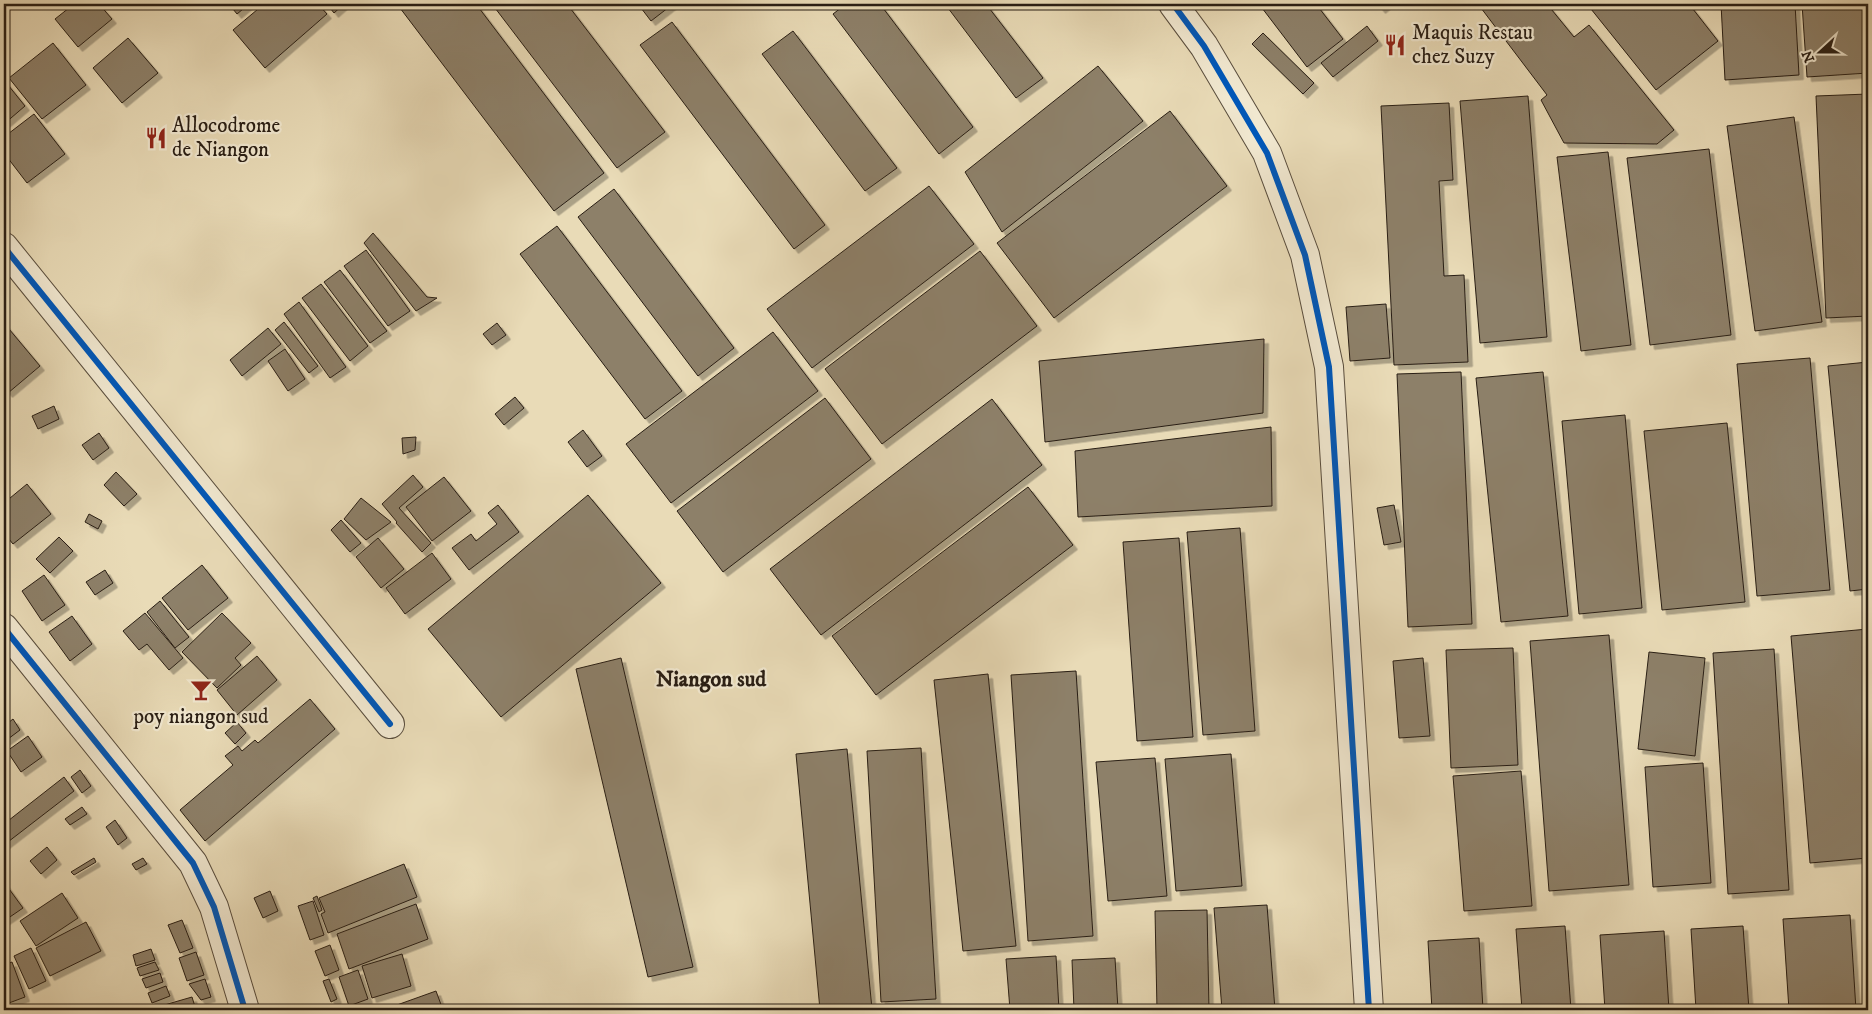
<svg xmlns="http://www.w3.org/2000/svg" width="1872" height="1014" font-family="'IM FELL DW Pica',serif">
<defs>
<filter id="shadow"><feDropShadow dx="4.5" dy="4.5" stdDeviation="0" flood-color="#0004"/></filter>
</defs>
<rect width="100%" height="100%" fill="#e9dbb7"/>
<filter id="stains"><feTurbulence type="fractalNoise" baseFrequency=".004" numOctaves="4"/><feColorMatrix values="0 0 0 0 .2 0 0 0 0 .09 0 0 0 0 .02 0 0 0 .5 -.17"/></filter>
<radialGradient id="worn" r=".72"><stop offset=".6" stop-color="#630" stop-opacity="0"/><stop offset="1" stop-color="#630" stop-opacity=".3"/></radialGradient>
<g fill="#8d8069" stroke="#291e14" filter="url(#shadow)">
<path d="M74,4H99L112,19L78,47L55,19Z"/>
<path d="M229,4H249L237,14Z"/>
<path d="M264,4H318L327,14L265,68L233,30Z"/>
<path d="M327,4H344L334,13Z"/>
<path d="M397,4H476L604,173L554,211Z"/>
<path d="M492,4H567L665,132L617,168Z"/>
<path d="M638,4H673L651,21Z"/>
<path d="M846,4H880L973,127L939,154L833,14Z"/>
<path d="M945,4H986L1043,78L1016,98Z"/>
<path d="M1259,4H1316L1343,39L1307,67Z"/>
<path d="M1377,4H1387L1381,9Z"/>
<path d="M1478,4H1547L1574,37L1589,25L1674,130L1657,144L1564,143L1541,100L1547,95Z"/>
<path d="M1587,4H1689L1718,41L1656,90Z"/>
<path d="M1721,4H1795L1799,75L1725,80Z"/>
<path d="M1802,4H1868V73L1807,77Z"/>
<path d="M672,22L825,225L794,249L640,45Z"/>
<path d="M1367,26L1378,41L1333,77L1321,63Z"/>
<path d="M793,31L897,168L865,191L762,54Z"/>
<path d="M1263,33L1314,83L1303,94L1252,44Z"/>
<path d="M128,38L158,73L122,103L93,68Z"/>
<path d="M53,43L86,85L42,119L9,78Z"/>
<path d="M1098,66L1143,121L1002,232L965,172Z"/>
<path d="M4,80L25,106L4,124Z"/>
<path d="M1868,94V316L1826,318L1816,96Z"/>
<path d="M1528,96L1547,337L1480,343L1460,101Z"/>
<path d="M1449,103L1453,180L1439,181L1444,276L1464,275L1468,362L1394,365L1381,106Z"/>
<path d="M1170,111L1227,186L1054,318L997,243Z"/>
<path d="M34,114L65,154L27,183L4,153V137Z"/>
<path d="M1794,117L1822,322L1755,331L1727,126Z"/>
<path d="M1709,149L1731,335L1650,345L1627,158Z"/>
<path d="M1608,152L1631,345L1581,351L1557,157Z"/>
<path d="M929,186L974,244L812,368L767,309Z"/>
<path d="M614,189L734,348L698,376L578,217Z"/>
<path d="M557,226L682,391L645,419L520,254Z"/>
<path d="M373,233L427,297L437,298L416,311L364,243Z"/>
<path d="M366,250L410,311L388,326L344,266Z"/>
<path d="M980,251L1037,326L882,444L825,369Z"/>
<path d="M340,270L387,331L370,343L324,282Z"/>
<path d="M321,284L368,346L350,361L302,298Z"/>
<path d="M299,302L346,367L330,378L284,314Z"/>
<path d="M1386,304L1390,358L1350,361L1346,307Z"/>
<path d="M284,322L318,366L309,373L275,330Z"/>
<path d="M4,323L40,366L8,393L4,388Z"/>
<path d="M497,323L506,335L492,345L483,334Z"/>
<path d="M268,328L281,344L242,376L230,360Z"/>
<path d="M773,332L818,391L671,503L626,444Z"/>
<path d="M1264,339L1263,413L1045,442L1039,361Z"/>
<path d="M285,349L305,379L288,391L268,361Z"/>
<path d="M1810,358L1830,590L1757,596L1737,364Z"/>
<path d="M1868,362V589L1850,591L1828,366Z"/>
<path d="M1461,372L1472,624L1408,627L1397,374Z"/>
<path d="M1543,372L1568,616L1501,622L1476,378Z"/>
<path d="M515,397L524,408L504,425L495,414Z"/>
<path d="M825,398L871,459L723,572L677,511Z"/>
<path d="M992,399L1042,465L821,635L770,569Z"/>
<path d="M54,406L59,419L38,429L32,416Z"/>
<path d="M1625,415L1642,608L1579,614L1562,421Z"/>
<path d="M1727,423L1745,602L1662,610L1644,431Z"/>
<path d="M1271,427L1272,506L1078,517L1075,451Z"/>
<path d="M583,430L602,456L587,467L568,442Z"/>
<path d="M99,433L109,448L93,460L82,445Z"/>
<path d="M416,437L415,450L403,454L402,438Z"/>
<path d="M116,472L137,494L124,506L104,485Z"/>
<path d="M413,475L423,487L399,508L431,543L422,552L396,523L397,522L382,504Z"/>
<path d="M444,477L471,511L432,541L406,507Z"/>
<path d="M27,484L51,514L13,544L4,533V503Z"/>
<path d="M1028,487L1073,545L876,695L832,636Z"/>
<path d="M588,495L661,583L501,717L428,629Z"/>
<path d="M361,498L391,522L366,540L344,519Z"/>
<path d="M498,505L519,532L469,570L452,548L471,534L476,541L497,524L488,513Z"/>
<path d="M1394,505L1401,542L1384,545L1377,508Z"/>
<path d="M89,514L102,521L98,529L85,522Z"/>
<path d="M341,520L361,543L350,552L331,530Z"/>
<path d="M1240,528L1255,731L1203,735L1187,532Z"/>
<path d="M59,537L73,551L50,573L36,559Z"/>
<path d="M378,538L404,569L381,588L356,557Z"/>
<path d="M1179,538L1193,737L1137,741L1123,542Z"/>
<path d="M432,553L451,579L405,614L386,588Z"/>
<path d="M202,565L228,598L188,630L162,598Z"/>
<path d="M105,570L113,583L95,595L86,582Z"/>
<path d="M44,575L65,605L42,621L22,591Z"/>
<path d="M160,601L189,637L175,648L147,612Z"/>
<path d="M145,613L183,658L169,670L147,644L139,650L123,631Z"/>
<path d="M222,613L251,643L235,658L241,665L217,688L182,652Z"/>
<path d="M72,616L92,644L70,661L49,632Z"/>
<path d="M1868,629V858L1810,863L1791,636Z"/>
<path d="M1609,635L1629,885L1549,891L1530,641Z"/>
<path d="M1513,648L1518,765L1451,768L1446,650Z"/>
<path d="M1774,649L1789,890L1728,894L1713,653Z"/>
<path d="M1649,652L1705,658L1695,756L1638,749Z"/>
<path d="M257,656L277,680L237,715L217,690Z"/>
<path d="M621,658L693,967L648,977L576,669Z"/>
<path d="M1423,658L1430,736L1399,738L1393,661Z"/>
<path d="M1076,671L1093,936L1028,941L1011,675Z"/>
<path d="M988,674L1016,946L963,951L934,680Z"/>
<path d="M310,699L335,729L205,841L180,810L233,765L225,756L238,746L242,751L255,740L258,743Z"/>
<path d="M13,719L20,730L4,742V726Z"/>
<path d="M237,722L246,733L235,744L225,733Z"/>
<path d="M28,736L42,757L21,772L7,751Z"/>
<path d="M921,748L936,999L881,1002L867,751Z"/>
<path d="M847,749L872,1009L820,1010L796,754Z"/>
<path d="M1231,754L1242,886L1176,891L1165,759Z"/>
<path d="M1155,758L1167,896L1108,901L1096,762Z"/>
<path d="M1703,763L1711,883L1653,887L1645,767Z"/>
<path d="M80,770L91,786L82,793L71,777Z"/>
<path d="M1521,771L1532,906L1464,911L1453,776Z"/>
<path d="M64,777L74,791L4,845V824Z"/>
<path d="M82,807L87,814L70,825L65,819Z"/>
<path d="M115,820L127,838L118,845L106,827Z"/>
<path d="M47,847L57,860L41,874L30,861Z"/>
<path d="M94,858L96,862L74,875L71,872Z"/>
<path d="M143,858L147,864L136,870L132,864Z"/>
<path d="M404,864L417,897L328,933L321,914L325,912L319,898Z"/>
<path d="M4,882L23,908L4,921Z"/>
<path d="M270,891L278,911L263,918L254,898Z"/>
<path d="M62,893L78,918L36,946L20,921Z"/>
<path d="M317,896L322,910L319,912L313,898Z"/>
<path d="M313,901L324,935L310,940L298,906Z"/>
<path d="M416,904L428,939L349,969L337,934Z"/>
<path d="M1267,905L1275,1010H1222L1214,908Z"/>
<path d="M1864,907H1868V994Z"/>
<path d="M1207,910L1209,1010H1157L1155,911Z"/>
<path d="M1850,915L1856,1010H1789L1783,919Z"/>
<path d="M182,920L193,948L180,953L168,925Z"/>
<path d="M86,922L101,951L50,976L36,948Z"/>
<path d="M1565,926L1571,1010H1522L1516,929Z"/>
<path d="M1743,926L1749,1010H1696L1691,929Z"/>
<path d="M1664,931L1669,1010H1605L1600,935Z"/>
<path d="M1479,938L1483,1010H1432L1428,941Z"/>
<path d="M330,945L339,970L325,976L315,951Z"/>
<path d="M31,948L46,981L29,989L14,956Z"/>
<path d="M151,949L155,960L136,966L133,955Z"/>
<path d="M196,952L204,975L187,981L179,958Z"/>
<path d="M402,954L411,986L372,998L362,966Z"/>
<path d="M1056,956L1059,1010H1010L1006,959Z"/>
<path d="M1115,958L1118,1010H1074L1072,960Z"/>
<path d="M12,962L25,997L9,1003L4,989V965Z"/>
<path d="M155,962L159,970L140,976L137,968Z"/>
<path d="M358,970L368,999L349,1006L339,977Z"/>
<path d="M160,973L163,982L146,988L142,979Z"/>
<path d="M205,979L211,997L201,1000L189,984Z"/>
<path d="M329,979L337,999L331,1002L323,981Z"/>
<path d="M166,986L170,996L152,1003L148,993Z"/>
<path d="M436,991L443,1010H383Z"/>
<path d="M192,997L196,1010H147Z"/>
</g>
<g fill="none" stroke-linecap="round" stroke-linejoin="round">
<g stroke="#594d3d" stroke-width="30">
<g id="minor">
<path d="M4,247L390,724"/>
<path d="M4,628L193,863L214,907L245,1010"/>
</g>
</g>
<g stroke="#594d3d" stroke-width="30">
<path id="tertiary" d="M1173,4L1204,46L1267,153L1305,255L1329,367L1369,1010"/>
</g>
<use href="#minor" stroke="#f1e8d0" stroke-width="28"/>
<use href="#tertiary" stroke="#f1e8d0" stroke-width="28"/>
<g stroke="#f1e8d0" stroke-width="9">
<g id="cycleway">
<path d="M1173,4L1204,46L1267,153L1305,255L1329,367L1369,1010"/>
<path d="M4,247L390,724"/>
<path d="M4,628L193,863L214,907L245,1010"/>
</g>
</g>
<use href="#cycleway" stroke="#0057b8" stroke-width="6"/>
</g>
<defs>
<g id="restaurant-bare" transform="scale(1.725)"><path d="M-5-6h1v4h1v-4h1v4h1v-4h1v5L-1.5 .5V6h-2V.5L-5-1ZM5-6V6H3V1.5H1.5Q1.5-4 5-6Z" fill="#8f2418" stroke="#f1e8d0" stroke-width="2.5" paint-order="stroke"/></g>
<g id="bar-bare" transform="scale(1.725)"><path d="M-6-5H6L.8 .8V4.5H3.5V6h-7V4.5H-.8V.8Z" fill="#8f2418" stroke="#f1e8d0" stroke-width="2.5" paint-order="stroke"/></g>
</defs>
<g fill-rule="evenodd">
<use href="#restaurant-bare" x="1395" y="45"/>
<use href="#restaurant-bare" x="156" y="138"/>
<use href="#bar-bare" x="201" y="690"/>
</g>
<g text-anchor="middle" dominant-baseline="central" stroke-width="4.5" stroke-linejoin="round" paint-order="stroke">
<g font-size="21" fill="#291e14" stroke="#f1e8d0" text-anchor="start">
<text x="1412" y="33">Maquis Restau<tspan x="1412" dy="24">chez Suzy</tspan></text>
<text x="172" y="126">Allocodrome<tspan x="172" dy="24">de Niangon</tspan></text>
<text x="201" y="717" text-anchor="middle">poy niangon sud</text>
</g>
<g font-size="22" font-weight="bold" fill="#291e14" stroke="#f1e8d0">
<text x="711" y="679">Niangon sud</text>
</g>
</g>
<rect width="1872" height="1014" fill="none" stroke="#e9dbb7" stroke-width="20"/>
<rect x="5" y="5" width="1862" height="1004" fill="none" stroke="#291e14" stroke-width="2.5"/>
<rect x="10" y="10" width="1852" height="994" fill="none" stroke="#291e14"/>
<g transform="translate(1820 52) rotate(249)" stroke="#f1e8d0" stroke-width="4" paint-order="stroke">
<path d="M0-4L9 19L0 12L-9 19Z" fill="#291e14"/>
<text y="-8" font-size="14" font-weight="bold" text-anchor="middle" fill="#291e14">N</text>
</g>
<rect width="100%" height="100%" filter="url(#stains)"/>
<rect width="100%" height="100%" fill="url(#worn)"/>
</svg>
